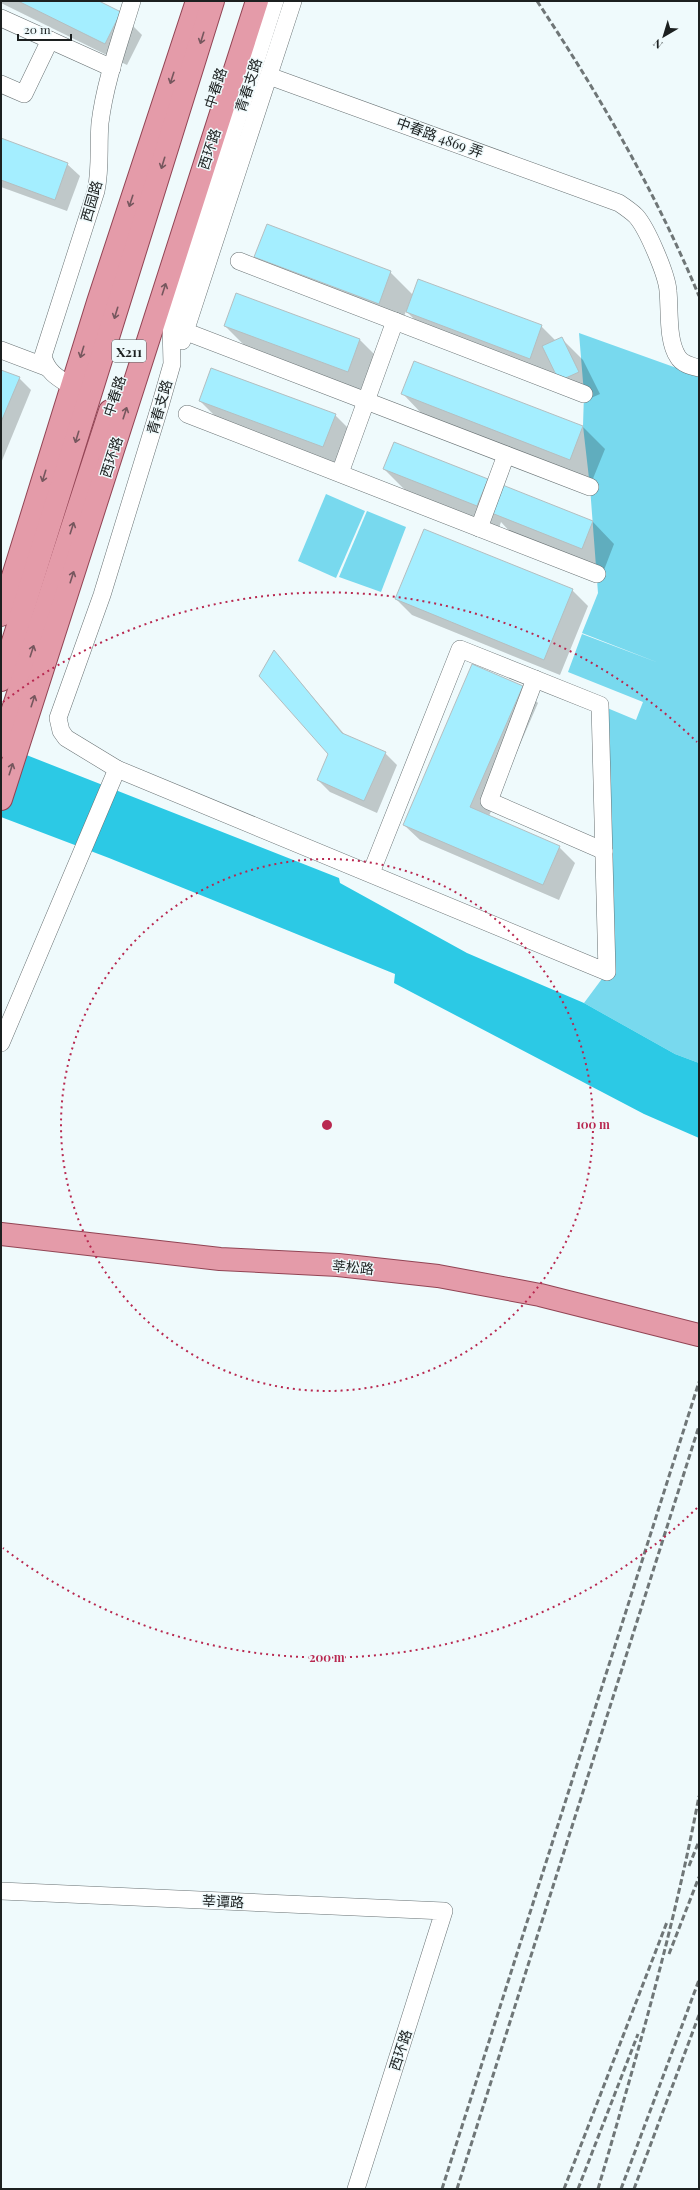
<svg xmlns="http://www.w3.org/2000/svg" width="700" height="2190" font-family="'Playfair Display','Noto Sans SC',serif">
<rect width="100%" height="100%" fill="#effafc"/>
<g fill="#78d9ee">
<path d="M579,333L699,376V1063L675,1054L584,1003L607,972L600,705L636,720L643,702L568,672L582,634L659,663L582,633L598,593L590,487L583,426L584,394Z"/>
<path d="M326,494L365,511L336,578L298,561Z"/>
<path d="M367,511L406,527L381,592L339,577Z"/>
</g>
<path fill="#2cc9e5" d="M1,745L339,878L340,883L467,953L584,1003L675,1054L699,1063V1138L644,1114L394,983L395,974L109,858L1,817Z"/>
<g fill="#0003">
<path d="M1,1H97L120,13L142,35L127,65L1,3Z"/>
<path d="M1,139L67,164L80,176L67,211L1,187Z"/>
<path d="M256,257L390,272L413,295L541,326L556,341L561,338L583,360L600,394L582,402L560,381L555,371L552,380L429,334L406,311L401,325L278,279Z"/>
<path d="M237,294L360,340L382,362L370,394L247,348L225,326Z"/>
<path d="M1,371L19,378L31,390L1,463Z"/>
<path d="M403,394L583,427L605,449L592,481L424,416Z"/>
<path d="M200,401L335,415L357,437L345,469L222,423Z"/>
<path d="M384,469L487,479L498,491L593,522L614,544L604,570L512,534L501,522L499,528L406,491Z"/>
<path d="M572,590L588,606L560,675L412,615L396,599Z"/>
<path d="M274,651L345,735L385,753L397,765L377,813L330,792L318,780L329,754Z"/>
<path d="M522,687L538,703L489,816L559,847L575,863L559,900L420,840L404,825Z"/>
</g>
<g fill="#a4eeff" stroke="#b4bec0">
<path d="M18,1H99L121,12L105,44Z"/>
<path d="M1,138L68,163L55,200L1,180Z"/>
<path d="M267,224L391,271L379,304L254,257Z"/>
<path d="M418,279L542,325L530,359L406,312Z"/>
<path d="M236,293L360,339L348,372L224,326Z"/>
<path d="M562,337L579,372L559,381L542,346Z"/>
<path d="M414,361L583,426L570,460L401,394Z"/>
<path d="M211,368L336,414L323,447L199,401Z"/>
<path d="M1,370L20,377L1,422Z"/>
<path d="M394,442L488,479L477,506L383,469Z"/>
<path d="M500,484L593,521L582,549L489,512Z"/>
<path d="M424,529L573,589L544,660L395,599Z"/>
<path d="M274,650L342,733L386,752L364,801L317,780L328,754L259,676Z"/>
<path d="M472,664L523,686L470,807L560,846L543,885L403,825Z"/>
</g>
<g fill="none" stroke-linecap="round" stroke-linejoin="round">
<g stroke="#697274" stroke-width="18">
<g id="minor">
<path d="M1,18L112,68"/>
<path d="M269,76L619,203C625,207 631,211 636,216C647,228 667,275 668,291C670,310 667,341 678,357C682,364 691,366 699,368"/>
<path d="M1,84L24,94L50,40"/>
<path d="M239,261L584,394"/>
<path d="M171,326L590,487"/>
<path d="M182,341L293,1"/>
<path d="M1,350L46,367"/>
<path d="M71,386C58,378 47,372 43,356L96,191C101,168 98,146 100,123C105,82 120,41 132,1"/>
<path d="M187,414L597,574"/>
<path d="M340,473L395,321"/>
<path d="M479,528L506,455"/>
<path d="M535,679L489,801L604,851"/>
<path d="M117,769L607,972L600,705L460,649L371,873"/>
<path d="M1,1043L117,769L66,738L61,731L58,718L102,595L160,406L172,364L171,326L275,1"/>
<path d="M1,1891L444,1911L356,2189"/>
</g>
</g>
<g stroke="#924454" stroke-width="24">
<g id="major">
<path d="M1,615L98,302L197,1"/>
<path d="M1,680L213,1"/>
<path d="M1,746L110,411"/>
<path d="M1,799L257,1"/>
<path d="M1,1234L220,1259L338,1265L438,1276L540,1295L699,1335"/>
</g>
</g>
<use href="#minor" stroke="#fff" stroke-width="17"/>
<use href="#major" stroke="#e49ba9" stroke-width="22"/>
<g stroke="#6f7677" stroke-width="3" stroke-dasharray="6 3" stroke-linecap="butt">
<path d="M537,1C600,96 655,191 699,296"/>
<path d="M689,1866L699,1841"/>
<path d="M669,1954L699,1877"/>
<path d="M442,2189L699,1382"/>
<path d="M457,2189L699,1426"/>
<path d="M564,2189L667,1922"/>
<path d="M578,2189L638,2034"/>
<path d="M598,2189C636,2059 674,1929 699,1796"/>
<path d="M621,2189L699,1980"/>
<path d="M634,2189L699,2015"/>
</g>
</g>
<defs><path id="oneway-shaft" d="M-6 0H5M1.5-3L5.5 0L1.5 3" fill="none" stroke-width="1.6" stroke-linecap="round" stroke-linejoin="round"/></defs>
<g stroke="#76575e">
<use href="#oneway-shaft" transform="translate(202 38) rotate(107)"/>
<use href="#oneway-shaft" transform="translate(172 78) rotate(108)"/>
<use href="#oneway-shaft" transform="translate(163 163) rotate(107)"/>
<use href="#oneway-shaft" transform="translate(131 201) rotate(108)"/>
<use href="#oneway-shaft" transform="translate(164 289) rotate(-72)"/>
<use href="#oneway-shaft" transform="translate(116 313) rotate(107)"/>
<use href="#oneway-shaft" transform="translate(82 352) rotate(107)"/>
<use href="#oneway-shaft" transform="translate(125 413) rotate(-72)"/>
<use href="#oneway-shaft" transform="translate(77 437) rotate(107)"/>
<use href="#oneway-shaft" transform="translate(44 476) rotate(107)"/>
<use href="#oneway-shaft" transform="translate(72 528) rotate(-72)"/>
<use href="#oneway-shaft" transform="translate(72 577) rotate(-72)"/>
<use href="#oneway-shaft" transform="translate(32 651) rotate(-72)"/>
<use href="#oneway-shaft" transform="translate(33 701) rotate(-72)"/>
<use href="#oneway-shaft" transform="translate(11 769) rotate(-72)"/>
</g>
<g fill="none" stroke="#b82850" stroke-width="2" stroke-dasharray="2 4">
<circle cx="327" cy="1125" r="266"/>
<path d="M697 1508A533 533 0 0 1 3 1548M3 702A533 533 0 0 1 697 742"/>
</g>
<g text-anchor="middle" dominant-baseline="central" stroke-width="3" stroke-linejoin="round" paint-order="stroke">
<rect fill="#effafc" stroke="#5b6162" stroke-width="1" x="112" y="340" width="34" height="22" rx="3"/>
<g font-size="13" font-weight="bold" fill="#1c2020">
<text x="129" y="351">X211</text>
</g>
<g font-size="14" fill="#1c2020" stroke="#effafc">
<text transform="translate(248 85) rotate(-72)">青春支路</text>
<text transform="translate(215 88) rotate(-72)">中春路</text>
<text transform="translate(440 137) rotate(20)">中春路 4869 弄</text>
<text transform="translate(209 149) rotate(-72)">西环路</text>
<text transform="translate(91 201) rotate(-74)">西园路</text>
<text transform="translate(114 396) rotate(-72)">中春路</text>
<text transform="translate(159 407) rotate(-74)">青春支路</text>
<text transform="translate(111 457) rotate(-72)">西环路</text>
<text transform="translate(353 1267) rotate(5)">莘松路</text>
<text transform="translate(223 1901) rotate(3)">莘谭路</text>
<text transform="translate(400 2050) rotate(-72)">西环路</text>
</g>
</g>
<circle cx="327" cy="1125" r="6" fill="#b82850" stroke="#effafc" stroke-width="2"/>
<g font-size="12" text-anchor="middle" font-weight="bold" fill="#b82850" stroke="#effafc" stroke-width="3" stroke-linejoin="round" paint-order="stroke">
<text x="593" y="1129">100 m</text>
<text x="327" y="1662">200 m</text>
</g>
<rect width="700" height="2190" fill="none" stroke="#1c2020" stroke-width="4"/>
<g transform="translate(664 36) rotate(218)" stroke="#effafc" stroke-width="3" paint-order="stroke">
<path d="M0-3L7 15L0 10L-7 15Z" fill="#1c2020"/>
<text y="-6" font-size="11" font-weight="bold" text-anchor="middle" fill="#1c2020">N</text>
</g>
<path d="M18 34v6h53v-6" fill="none" stroke="#1c2020" stroke-width="2"/>
<text x="24" y="34" font-size="12" fill="#1c2020" stroke="#effafc" stroke-width="3" paint-order="stroke">20 m</text>
</svg>
